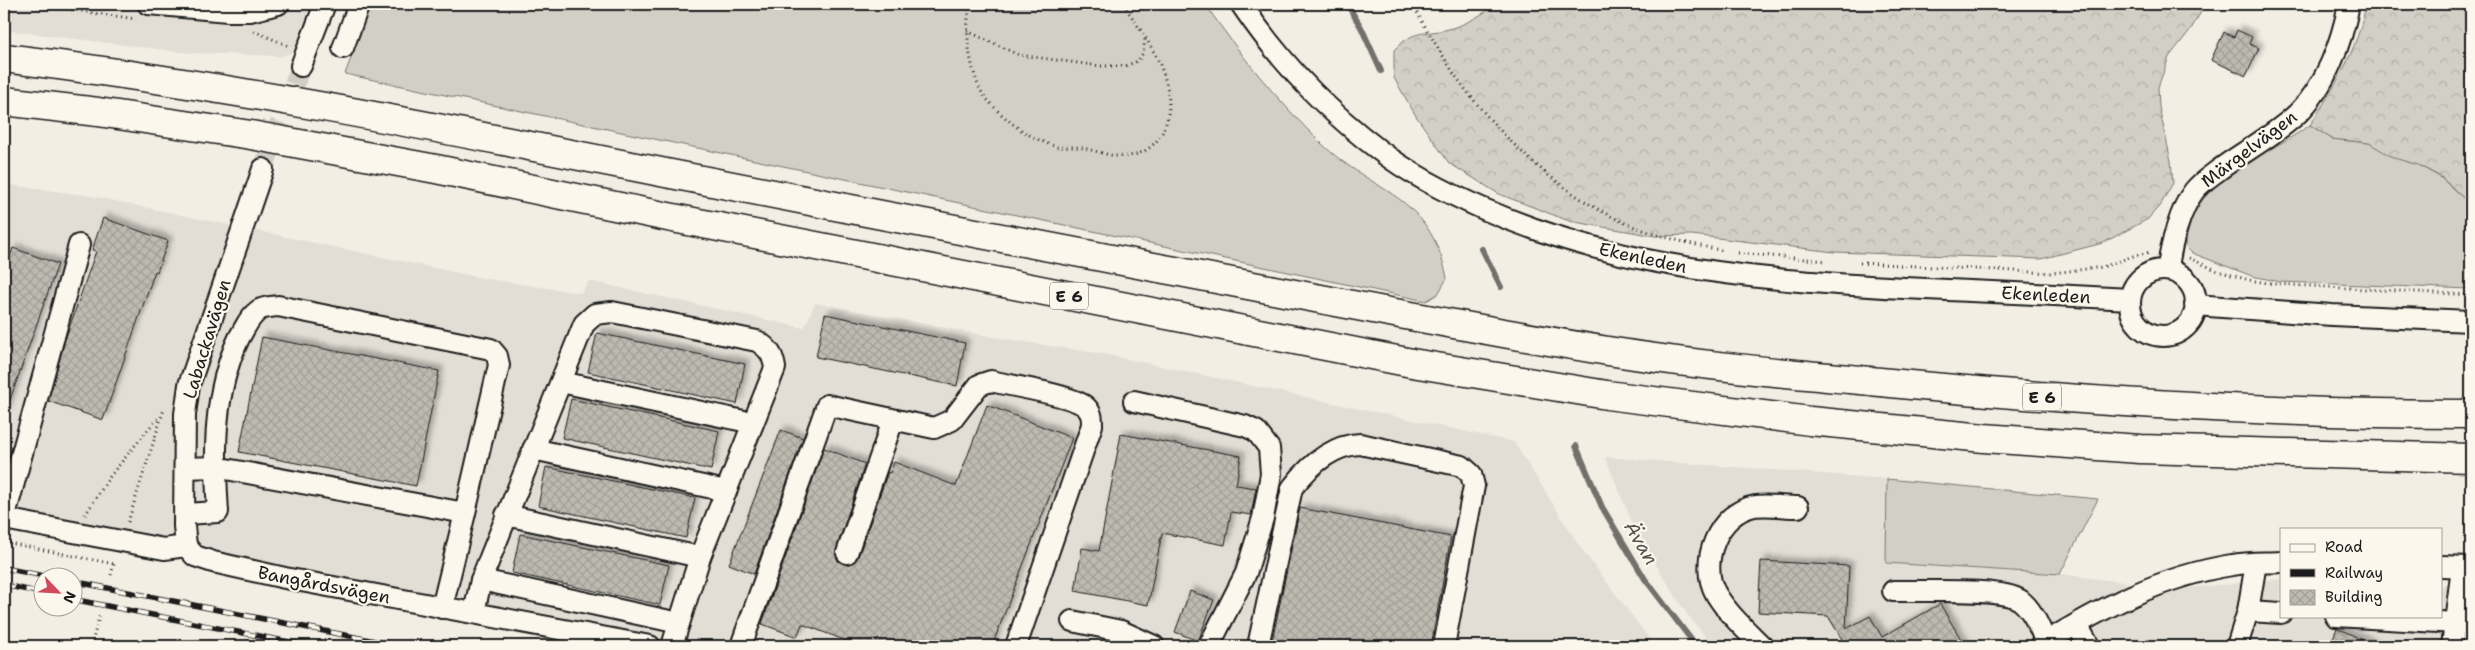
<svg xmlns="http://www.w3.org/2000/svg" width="2475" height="650" font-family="'Shantell Sans',sans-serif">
<defs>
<pattern id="forest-crowns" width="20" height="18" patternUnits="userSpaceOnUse" patternTransform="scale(1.25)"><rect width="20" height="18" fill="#d2cfc6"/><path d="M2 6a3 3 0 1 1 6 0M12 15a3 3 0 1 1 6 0" fill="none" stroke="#b4b1aa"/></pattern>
<pattern id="building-cross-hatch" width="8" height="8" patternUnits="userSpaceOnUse" patternTransform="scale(1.25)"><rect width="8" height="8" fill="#bdbab1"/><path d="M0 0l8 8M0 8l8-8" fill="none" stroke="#a29f98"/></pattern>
<filter id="shadow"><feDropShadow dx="4.5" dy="-4.5" stdDeviation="2.5" flood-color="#0004"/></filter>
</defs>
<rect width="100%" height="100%" fill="#f2eee4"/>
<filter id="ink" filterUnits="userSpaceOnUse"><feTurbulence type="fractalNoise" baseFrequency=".02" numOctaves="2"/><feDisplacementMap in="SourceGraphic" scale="10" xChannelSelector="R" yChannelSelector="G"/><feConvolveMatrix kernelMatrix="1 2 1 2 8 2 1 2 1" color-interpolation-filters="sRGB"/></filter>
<g filter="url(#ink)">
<g fill="#e2ded5">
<path d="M4,4H319L302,50L282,56L189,53L4,30Z"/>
<path d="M4,184L91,196L487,279L581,293L589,281L804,328L815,303L999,338L1109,355L1514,442L1580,547L1655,646H683L4,513Z"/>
<path d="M1605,457L1887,479V563L2060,574L2177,589L2281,579V616H2441V585L2471,587V646H1713L1686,613L1636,532Z"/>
</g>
<g fill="#d2cfc6" stroke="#777671">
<path d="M371,4H1205C1240,55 1277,100 1322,144C1375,195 1429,192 1447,278L1438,294L1426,301L345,74Z"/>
<path d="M2310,125L2332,139L2369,143L2399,159L2418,165L2440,177L2471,205V289L2281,282L2252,276L2192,253L2186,247C2187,181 2264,158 2310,125Z"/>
<path d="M1887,479L2098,499L2060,574L1886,563Z"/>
</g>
<g fill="url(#forest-crowns)" stroke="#777671">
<path d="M1498,4H2202V10L2191,29L2169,57L2158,87L2159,107L2171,161L2173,183L2161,204L2148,219L2103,243L2041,259L1834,252L1692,235L1655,236L1569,221L1499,194L1449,163L1416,116L1394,78V50C1416,27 1426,36 1452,28C1468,24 1483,13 1498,4Z"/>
<path d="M2366,4H2471V205L2441,177L2418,165L2394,158L2369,143L2332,139L2310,125C2335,87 2358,49 2366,4Z"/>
</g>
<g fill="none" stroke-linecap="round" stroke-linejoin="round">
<g stroke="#716f6b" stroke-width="6">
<path d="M1347,4L1361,27L1381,71"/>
<path d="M1482,249L1501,287"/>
<path d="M1576,446L1602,507L1645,579L1696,646"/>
</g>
</g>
<g fill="url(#building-cross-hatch)" stroke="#1c1c1c" filter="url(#shadow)">
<path d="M2237,30L2252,37L2249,44L2259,48L2246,76L2211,60L2224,32L2234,37Z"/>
<path d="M103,218L168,241L157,272L155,271L103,420L48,401L65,340L96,251L92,250Z"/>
<path d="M13,248L58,264L6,411H4V274Z"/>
<path d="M825,314L965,343L957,386L816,357Z"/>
<path d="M597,333L745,364L737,404L588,372Z"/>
<path d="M262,337L439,371L416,486L239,452Z"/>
<path d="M571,399L719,431L711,470L562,438Z"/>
<path d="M987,405L1072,438L992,646H860L802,624L797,637L762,624L824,448L865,464L836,550L838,561L850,564L858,557L888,472L890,473L894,462L956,486Z"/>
<path d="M781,430L803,438L754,574L729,564Z"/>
<path d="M1121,434L1241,456L1236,485L1256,488L1251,515L1231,512L1225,545L1162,533L1148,605L1075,591L1082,548L1099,551Z"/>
<path d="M546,467L695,498L686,538L538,506Z"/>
<path d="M1300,508L1451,537L1431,646H1271Z"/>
<path d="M520,534L669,565L660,605L512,573Z"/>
<path d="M1761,561L1849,566L1846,629L1870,616L1882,637L1940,604L1965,646H1846L1828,616L1758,612Z"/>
<path d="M1190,591L1214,600L1198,641L1175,632Z"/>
<path d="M2337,628L2376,646H2330Z"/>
</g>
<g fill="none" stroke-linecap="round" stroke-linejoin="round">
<path stroke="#d2cec6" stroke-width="20" stroke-dasharray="20 10" stroke-linecap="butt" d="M263,169L301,66"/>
<g stroke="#1c1c1c" stroke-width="24">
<g id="minor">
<path d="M148,4L228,11H250L278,4"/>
<path d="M1241,4C1278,59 1326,110 1379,150C1411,175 1449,194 1486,210C1623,269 1758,280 1904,288C1979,291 2055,295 2130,299"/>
<path d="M343,48L359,4"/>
<path d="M301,66L325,4"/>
<path d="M2168,270C2170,247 2180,209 2194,191C2201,182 2211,176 2220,169C2246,150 2275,135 2298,113C2326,86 2342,41 2349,4"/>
<circle cx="2163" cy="303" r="33"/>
<path d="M2195,305L2332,315L2471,321"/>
<path d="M561,382L753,423"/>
<path d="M1134,401L1245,426L1256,431L1269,448L1271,474L1263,518L1246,573L1209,646"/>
<path d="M533,449L726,491"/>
<path d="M185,468L215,467L465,513L442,608"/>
<path d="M185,514L218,512C214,453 213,393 239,338C245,328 249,317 259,310C264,307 272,307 278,306L491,349L497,356L499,365L465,513"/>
<path d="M506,515L700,557"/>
<path d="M4,519L79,245"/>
<path d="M4,519L164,549L186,546"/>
<path d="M186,546L195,556L213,562L285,578L650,646"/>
<path d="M186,546L184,526L185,414L189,385L263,169"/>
<path d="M847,553L893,420"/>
<path d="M2441,566L2471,567"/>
<path d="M481,580L679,623"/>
<path d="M1893,591C1920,592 2001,587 2020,600C2033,610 2039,627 2046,642"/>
<path d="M2248,611L2281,613"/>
<path d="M474,613L481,580L584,324L595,314L612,312L757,341C768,348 773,354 775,368L700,557L672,646"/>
<path d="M2336,616L2456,623"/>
<path d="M1072,621L1121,631L1154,646"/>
<path d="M2077,625L2089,646"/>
<path d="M741,646L827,405L934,428L952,420L979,385L991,381C1010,386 1074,395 1086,407C1092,413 1092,418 1092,425L1016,646"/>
<path d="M1258,646L1292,488C1309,466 1331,445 1360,444L1462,466L1471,474L1474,486L1444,646"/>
<path d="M1762,646C1746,630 1728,614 1716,594C1698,563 1718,512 1755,506C1768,504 1784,507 1798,507"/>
<path d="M2040,646C2099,609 2162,576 2232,565C2248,562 2265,563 2281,562"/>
<path d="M2237,646L2248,611L2256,563"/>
<path d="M2452,646L2462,567"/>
</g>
</g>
<g stroke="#1c1c1c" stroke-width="31">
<g id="highway">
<path d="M4,58C228,85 450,130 671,174C835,207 1000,237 1164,269C1312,297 1460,327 1608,351C1695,365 1783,373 1870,381C2070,401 2270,414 2471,414"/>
<path d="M4,101L98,112L251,135L436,169L668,217L1412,363L1607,395L1810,421L1984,438L2140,449L2471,458"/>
</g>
</g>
<g stroke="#1c1c1c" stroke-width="3" stroke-dasharray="1 4" stroke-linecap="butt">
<path d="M32,4L136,19"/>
<path d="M971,4C963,25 970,68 980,89C986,102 1013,126 1026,133C1034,138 1047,144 1057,147C1065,148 1075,146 1083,148C1097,151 1113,158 1128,156C1162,152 1174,117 1167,87C1161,57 1140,29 1123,4"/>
<path d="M1412,4C1426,28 1440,52 1455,75C1498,137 1569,203 1640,229C1668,239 1696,245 1725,251"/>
<path d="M254,31L289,46"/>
<path d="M967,31L1019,55L1100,66H1125L1138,61L1143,53L1145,39"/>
<path d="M1738,253L1827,261"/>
<path d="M2189,258L2218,271L2249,280L2274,284L2471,295"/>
<path d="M1860,263L2052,273L2103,267L2136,255L2151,252"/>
<path d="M85,515L111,475L155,421L160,418"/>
<path d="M128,522L164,409"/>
<path d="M4,542L114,564"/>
<path d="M111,575L114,564"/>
<path d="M91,646L100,614"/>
<path d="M180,646L181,641"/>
</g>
<use href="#minor" stroke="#fbf7ec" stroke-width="20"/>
<use href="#highway" stroke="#fbf7ec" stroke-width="28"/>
<g stroke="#1c1c1c" stroke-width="5.5">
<g id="rail">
<path d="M4,568L54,578"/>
<path d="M72,581L400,646"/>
<path d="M4,585L42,593"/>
<path d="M72,599L309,646"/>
</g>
</g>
<use href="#rail" stroke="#fbf7ec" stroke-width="4" stroke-dasharray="11" stroke-linecap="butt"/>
</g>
</g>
<g text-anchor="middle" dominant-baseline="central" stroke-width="4.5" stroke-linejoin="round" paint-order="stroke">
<g fill="#fbf7ec" stroke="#5f5e5a" stroke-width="1">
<rect x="1050" y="282.5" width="38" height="27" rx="4"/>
<rect x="2023" y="383.5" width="38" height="27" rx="4"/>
</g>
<g font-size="16" font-weight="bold" fill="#1c1c1c">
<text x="1069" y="296">E 6</text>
<text x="2042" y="397">E 6</text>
</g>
<g font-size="18" fill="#1c1c1c" stroke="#fbf7ec">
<text transform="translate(2249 149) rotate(-37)">Märgelvägen</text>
<text transform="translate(1643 258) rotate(12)">Ekenleden</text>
<text transform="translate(2046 295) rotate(3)">Ekenleden</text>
<text transform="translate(207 339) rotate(-73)">Labackavägen</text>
<text transform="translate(324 585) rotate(11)">Bangårdsvägen</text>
</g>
<g font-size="19" font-style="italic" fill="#545351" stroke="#fbf7ec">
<text transform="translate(1641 543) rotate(59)">Ävan</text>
</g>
</g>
<rect width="2475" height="650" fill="none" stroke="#fbf7ec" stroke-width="20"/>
<rect x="10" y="10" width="2455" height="630" fill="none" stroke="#1c1c1c" stroke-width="2" filter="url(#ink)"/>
<rect x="2280" y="528" width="162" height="90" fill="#fbf7ec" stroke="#a29f99"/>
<rect x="2290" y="544" width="25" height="8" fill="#fbf7ec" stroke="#a29f99"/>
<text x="2325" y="552" font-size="15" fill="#1c1c1c">Road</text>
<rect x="2290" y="569" width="25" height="8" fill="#1c1c1c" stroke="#a29f99"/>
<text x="2325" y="578" font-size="15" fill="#1c1c1c">Railway</text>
<rect x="2290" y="590" width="25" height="15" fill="url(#building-cross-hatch)" stroke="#a29f99"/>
<text x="2325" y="602" font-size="15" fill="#1c1c1c">Building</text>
<g transform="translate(58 592) rotate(115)"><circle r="24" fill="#fbf7ec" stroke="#a29f99"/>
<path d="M0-4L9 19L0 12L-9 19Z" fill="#d1495b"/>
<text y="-8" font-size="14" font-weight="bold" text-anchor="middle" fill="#1c1c1c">N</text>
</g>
</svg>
